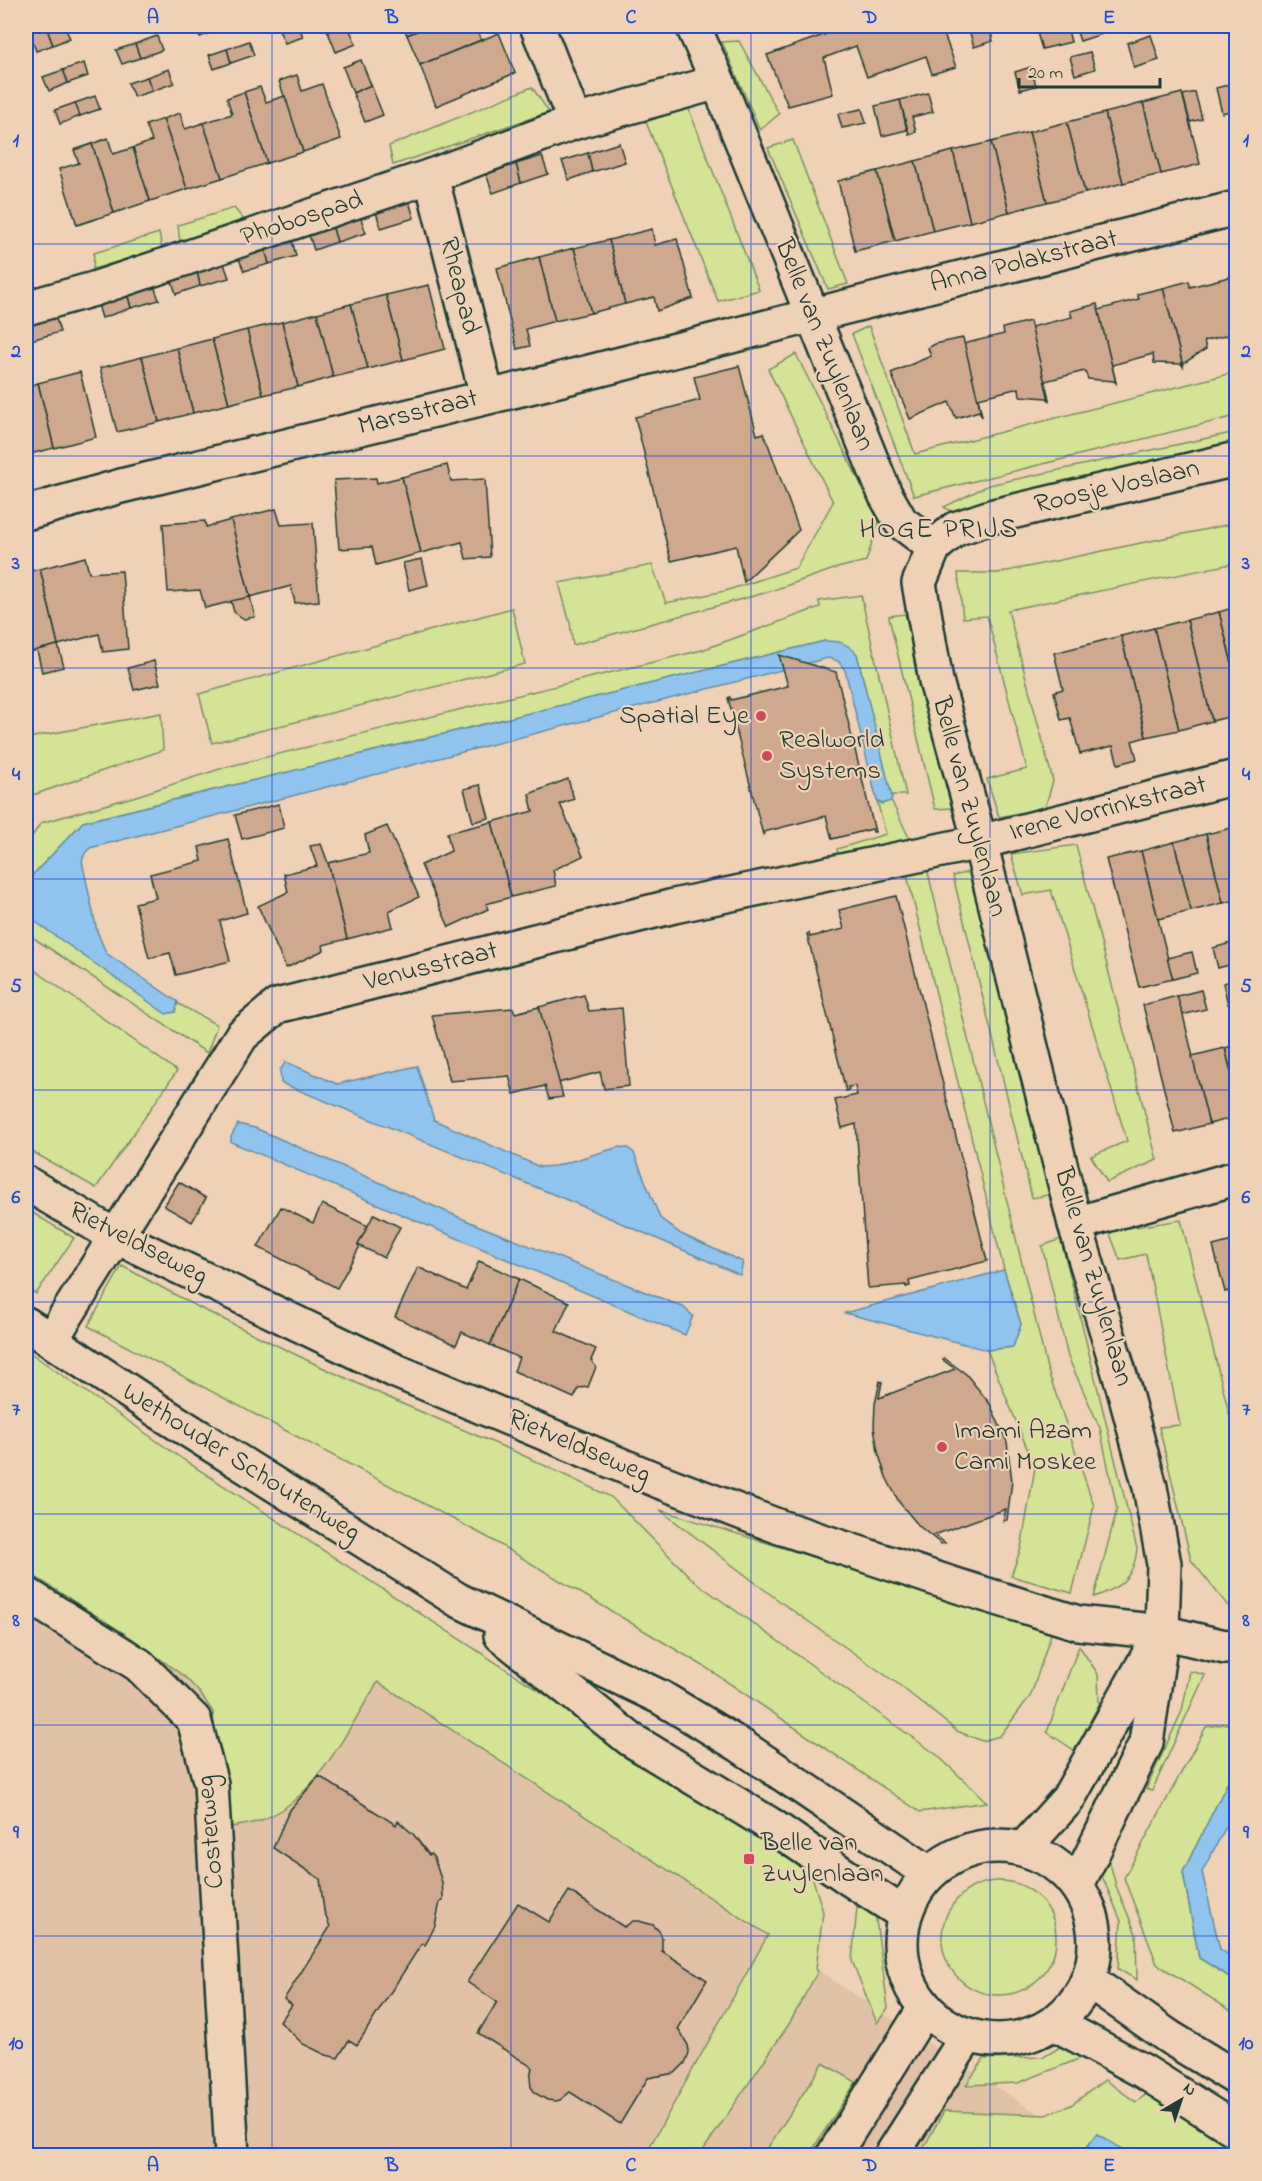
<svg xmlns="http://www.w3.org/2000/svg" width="1262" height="2181" font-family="'Indie Flower',sans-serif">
<rect width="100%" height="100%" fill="#efd1b5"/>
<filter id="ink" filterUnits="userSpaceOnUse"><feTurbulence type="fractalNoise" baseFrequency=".0167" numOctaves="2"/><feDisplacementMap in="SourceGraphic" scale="12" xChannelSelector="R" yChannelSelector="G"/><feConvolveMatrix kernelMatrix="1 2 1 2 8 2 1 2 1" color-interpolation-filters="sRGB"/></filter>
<g filter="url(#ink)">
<path fill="#e1c2a7" d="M26,1450L956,2061L1102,2155H26Z"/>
<g fill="#d4e396" stroke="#7a9065" stroke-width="1.5">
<path d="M739,41L779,114L760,130L722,42Z"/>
<path d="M532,87L549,112L393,165L389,146Z"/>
<path d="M688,107L759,290L718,301L646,122Z"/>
<path d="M793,140L848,284L828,289L768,148Z"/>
<path d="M234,208L245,221L180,243L178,225Z"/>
<path d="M159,233L162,249L93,269L94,253Z"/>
<path d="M869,326L915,454L1236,372V416L914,496L852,334Z"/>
<path d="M796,354L879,521L866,561L837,568L768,592L573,645L570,623L559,583L652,565L666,603L725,591L796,568L833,502L768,369Z"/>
<path d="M1236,432V450L957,515L944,507L989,485Z"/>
<path d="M1236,523V563L1008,610L1053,781L1045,808L999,817L987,779L1027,769L987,616L963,618L958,573H998Z"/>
<path d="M861,595L906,795H891L857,654L825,641L83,822L26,882V845L41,823L133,797L226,767L702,650L820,607L819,601Z"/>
<path d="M512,608L525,664L212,743L199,694Z"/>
<path d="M905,614L953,808L935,809L889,618V616Z"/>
<path d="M161,713L163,750L30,796L26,801V742L28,738Z"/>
<path d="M891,800L911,842L839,862L837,849L886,834L877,801L882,804Z"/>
<path d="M1076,845L1157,1160L1107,1182L1091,1156L1127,1141L1051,890L1023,895L1011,854Z"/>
<path d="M926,864L1047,1368L1094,1506L1072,1593L1011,1576L1021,1548L1035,1468L987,1350L1013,1347L1021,1324L1004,1270L906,871Z"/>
<path d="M972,871L1053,1194L1032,1198L953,876Z"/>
<path d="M26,915L175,1012L177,1003L217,1025L207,1053L26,933Z"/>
<path d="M26,964L177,1071L96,1188L26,1148Z"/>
<path d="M26,1209L74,1238L36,1294L26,1287Z"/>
<path d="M1181,1220L1230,1417L1236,1415V1612H1233L1191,1560L1159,1427L1180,1425L1146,1254L1120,1260L1109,1231Z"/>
<path d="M1061,1239L1137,1549C1134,1578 1120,1588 1094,1597L1117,1509L1100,1428L1068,1357L1042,1246Z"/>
<path d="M122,1266L198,1307L315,1364L405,1405L518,1453L611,1497L694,1581L937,1755L987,1802L920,1812L705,1667L487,1537L88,1326Z"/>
<path d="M26,1350L184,1460L809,1866L823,1912L816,1969L818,1971L789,2024L700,2155H645L768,1935L378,1682C347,1730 316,1801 259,1821C248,1825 235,1826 223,1829L213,1712L200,1693L185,1677L133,1639L26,1571Z"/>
<path d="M660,1510L1052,1631L1031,1695L1000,1736L982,1741L957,1731L898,1684L782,1603Z"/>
<path d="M1079,1646L1098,1674L1099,1704L1075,1751L1047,1732Z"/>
<path d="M1190,1671L1205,1675L1152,1791L1146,1789L1182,1711Z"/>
<path d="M1236,1678V1766L1183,1872L1199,1958L1236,1981V2014L1157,1964L1124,1878L1206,1727L1229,1723L1232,1680Z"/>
<path d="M1109,1859L1116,1886L1136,1934L1137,1980L1118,1969L1121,1921L1102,1876Z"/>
<circle cx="999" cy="1938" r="57"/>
<path d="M857,1907L875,1913L888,2008L877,2023L852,1961Z"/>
<path d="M1068,2042L1084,2057L1018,2083L966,2085L984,2059L1044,2057Z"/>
<path d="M823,2063L856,2082L809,2155H763Z"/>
<path d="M1105,2080L1136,2102L1148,2093L1236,2150V2155H1132L1097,2134L1083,2152L1088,2155L919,2156L944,2111L1046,2115L1071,2105Z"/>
</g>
<g fill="#90c3ed" stroke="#638da3" stroke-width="1.5">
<path d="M825,641C840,641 847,643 857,654L892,797L891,801L882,804L877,801L845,670L838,661L828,658L90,848L85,853L82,861L97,931L106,953L178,1002L175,1012L166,1014L26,915V882L83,822Z"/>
<path d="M286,1062L337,1084L417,1066L434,1120L540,1167L555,1166L619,1147L628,1148L634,1153L660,1218L681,1234L743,1262L740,1275L582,1206L281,1083L280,1070Z"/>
<path d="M238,1124L255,1128L477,1225L683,1307L693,1316L685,1335L231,1142V1137Z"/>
<path d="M1004,1270L1021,1324L1013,1347L987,1350L845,1313Z"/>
<path d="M1236,1766V1808L1202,1872L1220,1949L1236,1960V1981L1199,1958L1183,1872Z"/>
<path d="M1097,2134L1132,2155H1088L1083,2152Z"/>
</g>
<g fill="#cea98d" stroke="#1f3d34" stroke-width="1.5">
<path d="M26,26H46L53,45L36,51L31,36L26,38Z"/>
<path d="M46,26H64L70,38L53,45Z"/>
<path d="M196,26H218L220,29L200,37Z"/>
<path d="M293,26H299L303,37L285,43L279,30Z"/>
<path d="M330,26H348L356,44L336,52L326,27Z"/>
<path d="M403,26H430L407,35Z"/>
<path d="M430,26H475L481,40L420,65L407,35Z"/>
<path d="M849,26H917L919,33L941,26L956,67L932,74L926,56L867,77L856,46L824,58L833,94L788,106L767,55Z"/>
<path d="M968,26H1022L991,33L993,41L974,47Z"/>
<path d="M1035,26H1067L1071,42L1042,49Z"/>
<path d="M1075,26H1100L1102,34L1080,41Z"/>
<path d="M499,33L515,73L436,106L420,65Z"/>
<path d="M1151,35L1159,60L1134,68L1127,43Z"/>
<path d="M157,36L162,50L140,58L135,44Z"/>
<path d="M249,41L254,55L231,63L227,49Z"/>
<path d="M135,44L140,58L122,64L116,50Z"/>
<path d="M227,49L231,63L214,69L209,55Z"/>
<path d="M1090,52L1095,69L1075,75L1070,57Z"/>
<path d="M361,60L371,85L353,93L343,67Z"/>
<path d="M84,63L88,76L68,83L63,70Z"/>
<path d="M1031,67L1036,86L1020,90L1015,72Z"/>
<path d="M169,69L174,83L152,91L147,77Z"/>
<path d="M63,70L68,83L49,91L43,77Z"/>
<path d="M297,75L302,91L322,84L341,139L303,152L279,81Z"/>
<path d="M147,77L152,91L134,97L128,83Z"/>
<path d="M1236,79V101L1231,81Z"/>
<path d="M1232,84L1236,109L1222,113L1216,88Z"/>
<path d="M371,85L383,115L365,122L353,93Z"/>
<path d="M260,87L266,102L285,96L303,152L267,163L244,92Z"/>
<path d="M244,92L267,163L222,178L203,123L232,114L227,98Z"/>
<path d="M1195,92L1202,119L1190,122L1183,95Z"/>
<path d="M928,93L933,112L912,117L916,132L909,134L900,100Z"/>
<path d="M1182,93L1200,164L1161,174L1143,103Z"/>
<path d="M95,96L100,109L80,116L75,103Z"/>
<path d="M900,100L907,130L882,136L875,106Z"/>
<path d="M75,103L80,116L60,124L55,110Z"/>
<path d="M1143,103L1161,174L1123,183L1105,113Z"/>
<path d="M862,109L866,123L842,128L838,114Z"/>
<path d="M180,113L185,129L203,123L222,178L187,189L163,119Z"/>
<path d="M1105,113L1123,183L1085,193L1067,122Z"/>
<path d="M163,119L187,189L150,201L133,148L152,141L146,125Z"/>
<path d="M1067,122L1085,193L1047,202L1029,132Z"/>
<path d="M1029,132L1047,202L1009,212L991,142Z"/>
<path d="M108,138L113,154L133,148L150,201L114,213L92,144Z"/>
<path d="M991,142L1009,212L970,222L953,151Z"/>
<path d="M619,143L625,162L592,172L588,153Z"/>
<path d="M92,144L114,213L77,225L59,169L79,163L74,150Z"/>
<path d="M953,151L970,222L933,231L915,161Z"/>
<path d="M588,153L592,172L569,180L562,161Z"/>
<path d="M542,156L548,174L521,183L516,164Z"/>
<path d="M915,161L933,231L895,241L877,171Z"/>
<path d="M516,164L521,183L493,193L486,174Z"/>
<path d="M877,171L895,241L855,251L838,181Z"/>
<path d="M408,198L414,218L381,228L375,209Z"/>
<path d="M359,213L366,233L337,242L331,222Z"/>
<path d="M331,222L337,242L314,250L307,229Z"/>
<path d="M652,229L655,245L677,239L693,298L657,311L654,297L625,304L609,240Z"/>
<path d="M291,236L296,256L269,264L264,245Z"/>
<path d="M609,240L625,304L591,313L574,248Z"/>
<path d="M264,245L269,264L244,271L237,254Z"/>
<path d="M574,248L591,313L555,321L539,257Z"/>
<path d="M539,257L555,321L526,329L530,346L517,349L497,268Z"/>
<path d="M222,258L229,278L200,286L196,266Z"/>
<path d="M196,266L200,286L176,294L170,275Z"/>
<path d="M1233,276L1236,290V333L1204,341L1206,349L1184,363L1183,366L1163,288L1189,281L1190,287Z"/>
<path d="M152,280L159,300L131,308L126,289Z"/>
<path d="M429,285L445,349L403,360L386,295Z"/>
<path d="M1163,288L1183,366L1181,364L1154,363L1153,354L1112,365L1116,383L1098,310L1139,299L1137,294Z"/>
<path d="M126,289L131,308L102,318L96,298Z"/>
<path d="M386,295L403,360L368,369L351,304Z"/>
<path d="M351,304L368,369L333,377L317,313Z"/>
<path d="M1097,304L1116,383L1114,381L1088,379L1085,371L1045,381L1049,400L1031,327L1072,317L1070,311Z"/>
<path d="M54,312L60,332L27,341L26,320Z"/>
<path d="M317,313L333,377L298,387L282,322Z"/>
<path d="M1030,321L1049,400L1047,398L1020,396L1019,388L978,398L982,417L963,344L1004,334L1003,328Z"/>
<path d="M282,322L298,387L263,395L247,330Z"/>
<path d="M247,330L263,395L229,404L212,339Z"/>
<path d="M963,338L982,417L979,411L956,418L949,402L910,419L891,373L931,356L928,348L935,344Z"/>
<path d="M212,339L229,404L193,413L177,348Z"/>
<path d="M177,348L193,413L159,422L142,357Z"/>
<path d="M142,357L159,422L117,432L100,368Z"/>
<path d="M739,366L757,435L764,433L799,530L744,582L736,546L671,561L635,417L700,400L694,377Z"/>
<path d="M80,372L96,437L54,448L38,383Z"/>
<path d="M38,383L54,448L26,455V387Z"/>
<path d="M447,465L451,481L485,479L490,557L466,559L462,542L421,553L402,477Z"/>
<path d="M402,477L421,553L376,565L372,547L339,549L334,480L376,478L377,483Z"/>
<path d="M276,509L281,525L313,523L319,601L295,603L291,586L250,597L231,520Z"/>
<path d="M231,520L250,597L205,608L200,590L168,592L163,524L205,521L206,527Z"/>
<path d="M85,557L89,573L122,571L128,649L103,652L99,634L58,645L40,569Z"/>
<path d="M422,559L428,585L409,590L403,563Z"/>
<path d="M40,569L58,645L26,653V572Z"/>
<path d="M250,597L255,617L244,619L234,612L231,601Z"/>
<path d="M1236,607V680L1219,612Z"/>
<path d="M1219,612L1236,680V715L1212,721L1187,620Z"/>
<path d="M1187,620L1212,721L1179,730L1154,628Z"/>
<path d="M1154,628L1179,730L1146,737L1121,636Z"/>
<path d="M1121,636L1146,737L1132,741L1137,759L1118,764L1113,746L1080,754L1070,718L1061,720L1054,692L1063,689L1054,653Z"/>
<path d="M58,645L64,667L42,672L37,650Z"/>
<path d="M779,655L836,672L875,832H873L872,829L832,839L826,816L764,832L765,834L763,835L728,698L730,697L731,700L788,686Z"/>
<path d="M154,661L160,684L134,690L128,668Z"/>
<path d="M568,779L574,799L560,804L583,856L553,870L556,886L511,897L492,822L533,811L529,794Z"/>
<path d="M480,785L489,818L473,822L464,789Z"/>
<path d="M279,804L284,828L242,839L235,815Z"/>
<path d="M492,822L511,897L486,904L488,909L449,927L421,865L451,851L447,833Z"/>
<path d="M387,826L419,897L389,911L393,927L347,939L328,863L369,853L365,835Z"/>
<path d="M1236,827V900L1223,903L1206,834Z"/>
<path d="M1206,834L1223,903L1191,911L1174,842Z"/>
<path d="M228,839L247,913L220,921L230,961L176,975L170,953L149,958L135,903L156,898L150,874L202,861L199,847Z"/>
<path d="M1174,842L1191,911L1158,919L1141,851Z"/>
<path d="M321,844L328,863L347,939L323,945L324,950L286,968L258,906L288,892L284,874L317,866L310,846Z"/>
<path d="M1141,851L1173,979L1139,987L1106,859Z"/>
<path d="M896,896L987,1261L909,1281L910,1286L906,1287V1285L868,1288L856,1124L842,1128L835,1100L857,1095L855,1086L848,1087L849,1090L846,1091L807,934L809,933L810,937L844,929L839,910Z"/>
<path d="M1234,942L1236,963L1218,968L1213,948Z"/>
<path d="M1192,952L1197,973L1173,979L1167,958Z"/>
<path d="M1236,980V1002L1228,1004L1223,983Z"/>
<path d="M1201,990L1206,1009L1182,1015L1177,996Z"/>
<path d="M584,995L589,1011L622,1008L629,1086L604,1089L600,1072L558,1083L539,1007Z"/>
<path d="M1177,996L1183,1015L1209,1124L1175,1133L1143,1005Z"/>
<path d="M539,1007L563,1097L549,1099L545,1086L514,1094L509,1076L450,1081L432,1015L513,1008L515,1013Z"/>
<path d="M1236,1045V1093L1225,1048Z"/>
<path d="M1225,1048L1236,1093V1117L1209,1124L1192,1056Z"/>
<path d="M179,1182L206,1198L192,1222L164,1206Z"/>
<path d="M322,1204L368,1226L358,1245L360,1246L337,1288L258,1247L281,1207L313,1223Z"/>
<path d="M374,1214L400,1227L384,1258L358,1245Z"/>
<path d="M1236,1240V1322L1229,1291L1225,1292L1213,1246Z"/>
<path d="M479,1261L519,1279L490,1345L462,1332L456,1345L395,1317L418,1267L466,1290Z"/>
<path d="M519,1279L569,1302L556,1331L596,1349L591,1360L596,1367L588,1387L579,1388L574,1398L514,1371L519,1358L490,1345Z"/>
<path d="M944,1358L966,1374L990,1404L1007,1442L1012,1481L1007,1520L1003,1521L1006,1509L934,1535L945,1543L941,1544L919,1526L899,1502L886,1477L878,1452L874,1427L875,1404L880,1381L882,1382L879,1398L955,1369L943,1360Z"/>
<path d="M319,1776L396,1825L398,1821L414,1835L429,1855L431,1854L434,1858L442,1882L443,1895V1901L440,1902L435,1926L428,1940L425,1945L422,1943L357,2045L349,2040L338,2058L326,2055L303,2044L280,2022L292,2005L284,1999L330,1927L324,1911L320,1879L273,1848L289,1811Z"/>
<path d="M569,1891L624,1927L633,1921H639L653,1925L660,1932L662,1938V1951L707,1980L678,2029L688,2045L689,2053L685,2063L675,2073L648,2078L620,2124L570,2092L560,2100L556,2101L547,2100L535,2093L531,2087L530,2078L532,2067L478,2033L497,2002L467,1982L518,1903L549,1922Z"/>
</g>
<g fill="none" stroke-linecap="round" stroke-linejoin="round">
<g stroke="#1f3d34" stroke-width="38">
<g id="street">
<path d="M537,26L575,122L718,82"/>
<path d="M693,26L718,82L885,494L901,522L934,547"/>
<path d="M431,176L487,396"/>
<path d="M26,308L94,289L431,176L575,122"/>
<path d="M26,513L121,486L554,381L1236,208"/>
<path d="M26,1183L115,1236L396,1371L659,1481L780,1527L958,1586L1078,1623L1162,1632L1225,1647L1236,1646"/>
<path d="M1075,1224L1236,1178"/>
<path d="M51,1340L242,1035L277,1006L674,906L980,842L1236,777"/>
<path d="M26,1594L139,1665L194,1720L211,1784L232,2156"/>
</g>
</g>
<g stroke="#1f3d34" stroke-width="38">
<g id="secondary">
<path d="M26,1324L166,1416L458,1600L660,1697L741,1746L929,1873"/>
<path d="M501,1635L630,1739L771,1825L850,1879L904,1914"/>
<circle cx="998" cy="1943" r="97"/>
<path d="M1024,1848L1068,1799L1152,1649"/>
<path d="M1077,1885L1146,1743L1162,1632L1164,1564L1150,1487L1123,1386L1075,1224L980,842L936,681L919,583L934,547L955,529L994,516L1236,459"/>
<path d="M1088,1980L1169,2037L1236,2078"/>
<path d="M1054,2023L1143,2071L1236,2130"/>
<path d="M833,2156L925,2008"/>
<path d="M891,2156L968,2035"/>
</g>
</g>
<use href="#street" stroke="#efd1b5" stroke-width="33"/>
<use href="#secondary" stroke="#efd1b5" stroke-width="33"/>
</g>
</g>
<path fill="none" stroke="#1d4ed8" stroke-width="1.5" stroke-opacity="0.55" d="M272,26V2156M511,26V2156M751,26V2156M990,26V2156M26,244H1236M26,456H1236M26,668H1236M26,879H1236M26,1090H1236M26,1302H1236M26,1514H1236M26,1725H1236M26,1936H1236"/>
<g fill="#d1495b" stroke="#efd1b5" stroke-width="2">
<circle cx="761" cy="716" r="6"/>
<circle cx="767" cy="756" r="6"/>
<circle cx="942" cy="1447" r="6"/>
<rect x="743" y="1853" width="12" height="12" rx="3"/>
</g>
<g text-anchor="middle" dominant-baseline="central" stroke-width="4.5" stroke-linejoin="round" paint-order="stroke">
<g font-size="27" fill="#1f3d34" stroke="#efd1b5">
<text transform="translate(302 219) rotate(-18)">Phobospad</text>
<text transform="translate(1024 262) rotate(-14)">Anna Polakstraat</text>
<text transform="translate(459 286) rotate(76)">Rheapad</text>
<text transform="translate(824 345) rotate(68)">Belle van Zuylenlaan</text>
<text transform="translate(418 413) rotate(-14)">Marsstraat</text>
<text transform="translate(1117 487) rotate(-13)">Roosje Voslaan</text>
<text transform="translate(969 807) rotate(75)">Belle van Zuylenlaan</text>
<text transform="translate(1108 809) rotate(-14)">Irene Vorrinkstraat</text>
<text transform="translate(431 967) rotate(-14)">Venusstraat</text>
<text transform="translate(138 1244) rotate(27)">Rietveldseweg</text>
<text transform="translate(1093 1277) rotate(74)">Belle van Zuylenlaan</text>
<text transform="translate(579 1447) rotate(23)">Rietveldseweg</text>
<text transform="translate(241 1463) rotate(32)">Wethouder Schoutenweg</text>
<text transform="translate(211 1832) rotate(-95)">Costerweg</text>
</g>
<g font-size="27" fill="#1f3d34" stroke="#efd1b5" text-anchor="start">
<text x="749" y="716" text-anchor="end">Spatial Eye</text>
<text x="779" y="740">Realworld<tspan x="779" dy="31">Systems</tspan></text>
<text x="954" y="1431">Imami Azam<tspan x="954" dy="31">Cami Moskee</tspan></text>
<text x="761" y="1843">Belle van<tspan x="761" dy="31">Zuylenlaan</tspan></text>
</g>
<g font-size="28" letter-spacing="1.5" fill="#1f3d34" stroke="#efd1b5">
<text x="939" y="530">HOGE PRIJS</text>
</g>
</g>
<rect width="1262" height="2181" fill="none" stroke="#efd1b5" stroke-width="66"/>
<g transform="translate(1181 2100) rotate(39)" stroke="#efd1b5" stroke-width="4.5" paint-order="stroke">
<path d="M0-4.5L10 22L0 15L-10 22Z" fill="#1f3d34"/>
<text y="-9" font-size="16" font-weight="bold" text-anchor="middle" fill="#1f3d34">N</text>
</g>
<path d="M1019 78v9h141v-9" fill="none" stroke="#1f3d34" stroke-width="3"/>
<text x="1028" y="78" font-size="18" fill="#1f3d34" stroke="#efd1b5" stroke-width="4.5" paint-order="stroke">20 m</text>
<rect x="33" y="33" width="1196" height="2115" fill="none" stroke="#1d4ed8" stroke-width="2"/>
<g font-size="20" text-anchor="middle" font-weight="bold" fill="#1d4ed8">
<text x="153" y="23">A</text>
<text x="392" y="23">B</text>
<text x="631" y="23">C</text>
<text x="870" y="23">D</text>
<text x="1109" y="23">E</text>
<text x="16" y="146">1</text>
<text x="1246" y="146">1</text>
<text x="16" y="357">2</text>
<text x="1246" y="357">2</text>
<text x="16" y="569">3</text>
<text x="1246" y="569">3</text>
<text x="16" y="780">4</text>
<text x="1246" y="780">4</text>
<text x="16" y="992">5</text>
<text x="1246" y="992">5</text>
<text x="16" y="1203">6</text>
<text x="1246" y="1203">6</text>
<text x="16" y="1415">7</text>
<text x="1246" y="1415">7</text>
<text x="16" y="1626">8</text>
<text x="1246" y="1626">8</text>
<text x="16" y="1838">9</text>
<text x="1246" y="1838">9</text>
<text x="16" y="2049">10</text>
<text x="1246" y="2049">10</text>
<text x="153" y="2171">A</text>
<text x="392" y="2171">B</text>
<text x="631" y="2171">C</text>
<text x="870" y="2171">D</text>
<text x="1109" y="2171">E</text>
</g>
</svg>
